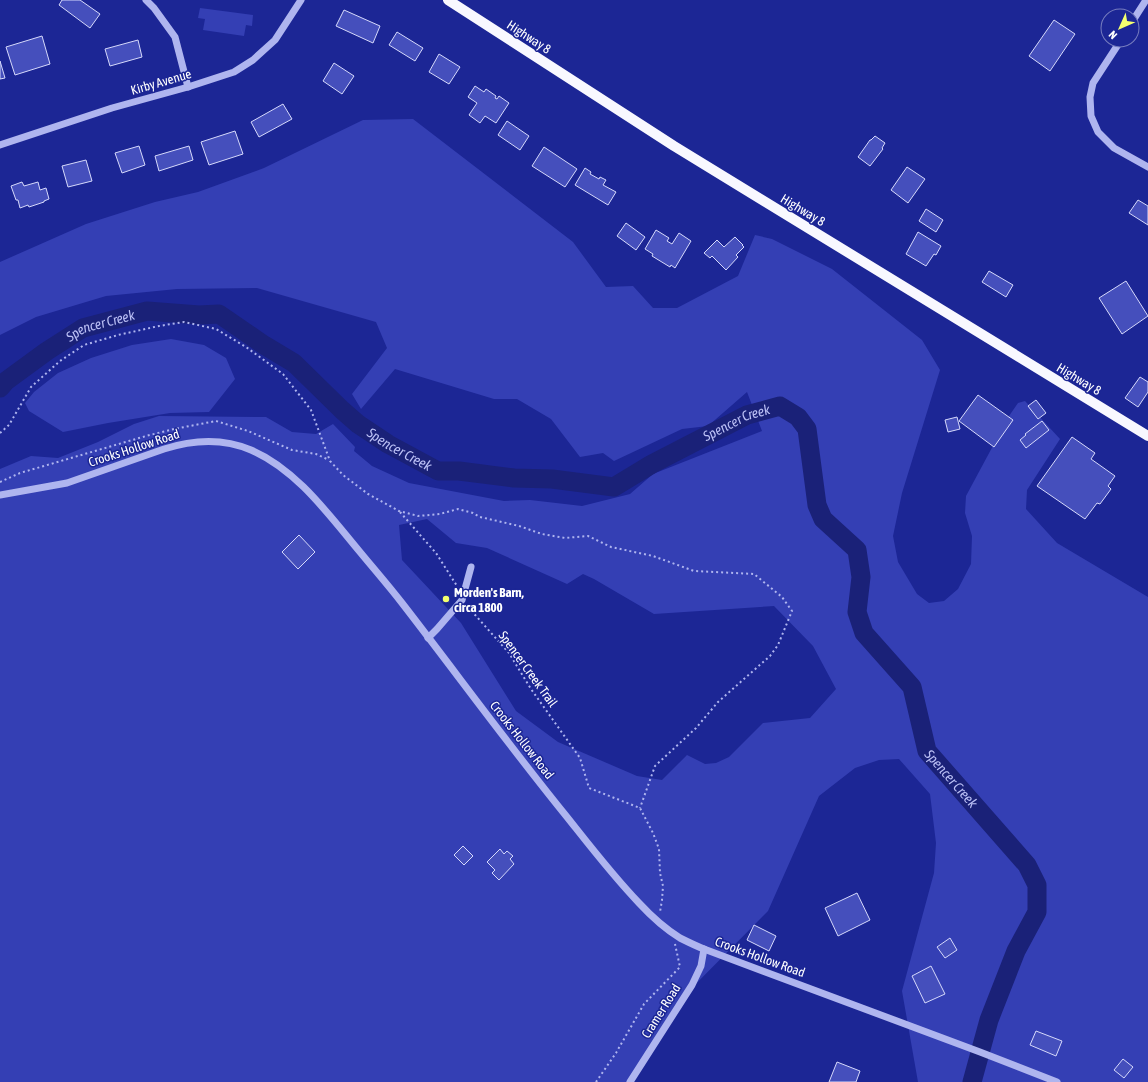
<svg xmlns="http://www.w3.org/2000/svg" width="1148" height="1082" font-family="'Asap Condensed',sans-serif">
<rect width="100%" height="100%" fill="#1c2695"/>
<g fill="#343fb4" fill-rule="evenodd">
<path d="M200,8L253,15L252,26L246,25L244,36L203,30L205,19L198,18Z"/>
<path d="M413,119L573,242L606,287L633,286L653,308H677L738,276L755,235L772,239L832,269L922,340L940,370L902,493L893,536L898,562L917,594L929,603L944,601L958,589L971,564L972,536L965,513L966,496L1009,416L1018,403L1025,401L1060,439L1027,490L1026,509L1057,543L1148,597V1082H918L902,991L934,873L936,843L930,794L899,759L879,760L855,768L819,796L768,911L675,1005L640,1063L627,1082H0V469L31,456L58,458L98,442L134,424L159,416L266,417L292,432L316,434L333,424L355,447L354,451L372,466L409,483L504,501L530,500L582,506L630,494L653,474L762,431L747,392L708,426L682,429L614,461L603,453L580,457L551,419L517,399H494L395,369L361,409L352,394L387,348L376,322L257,288L177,289L106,296L36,317L0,335V262L86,224L155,202L198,192L264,168L363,120ZM427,519L456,543L487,548L567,584L583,574L594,579L654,614L774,606L813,646L836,689L810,718L763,723L729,757L716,763L705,764L687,755L662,780L637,776L558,742L516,711L461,623L402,560L399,525Z"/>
<path d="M171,339L204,345L226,358L235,379L209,412L170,413L108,423L63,432L29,411L25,403L34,392L58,373L91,358L132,345Z"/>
</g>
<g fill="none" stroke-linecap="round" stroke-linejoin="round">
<path stroke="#1a2178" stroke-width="19" id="s1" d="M0,388L6,381L47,351L83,328L147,311L199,315L219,314L264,345L294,363L342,410L358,424L388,444L438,471H459L514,478L552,479L614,487L652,464L747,415L780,406L798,417L807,429L817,505L823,519L857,550L861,577L857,612L864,633L912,687L927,751L1027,865L1037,885V912L1016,951L989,1020L972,1082"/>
</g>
<g fill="#454fbc" stroke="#d6d9fb">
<path d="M62,0H80L100,14L90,28L59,5Z"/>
<path d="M344,10L380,26L373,43L336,26Z"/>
<path d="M1054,20L1075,34L1050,71L1029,56Z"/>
<path d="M397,32L423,48L415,61L389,45Z"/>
<path d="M42,36L50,64L15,75L6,47Z"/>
<path d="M138,40L142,57L110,66L105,49Z"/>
<path d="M439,54L460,67L449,84L429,72Z"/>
<path d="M0,61L5,78L0,79Z"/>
<path d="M334,63L354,76L342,94L323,81Z"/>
<path d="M475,86L484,92L486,89L496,96L495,98L497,99L499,96L509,103L496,123L485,116L480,123L469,115L477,103L468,97Z"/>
<path d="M283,104L292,119L259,137L251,122Z"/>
<path d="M507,121L529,136L520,150L498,135Z"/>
<path d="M235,131L243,154L209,165L201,142Z"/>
<path d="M875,136L885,143L882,148L883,149L870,166L858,157L870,140H871Z"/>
<path d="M139,146L145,165L122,173L115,153Z"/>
<path d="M189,146L193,160L159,171L155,156Z"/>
<path d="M544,147L577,169L565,187L532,166Z"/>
<path d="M86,160L92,181L68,187L62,166Z"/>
<path d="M907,167L925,179L908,203L891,190Z"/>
<path d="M585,168L591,172L590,174L599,179L600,177L606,180L603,185L616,192L608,205L575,185Z"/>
<path d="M22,182L24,186L38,182L40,190L46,188L49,199L44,201V202L29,207L28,205L20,208L18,200H16L11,186Z"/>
<path d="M1138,200L1148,206V225L1129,213Z"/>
<path d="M926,209L943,220L936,232L919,221Z"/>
<path d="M626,223L645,237L636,250L617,236Z"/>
<path d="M656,230L669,238L667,241L672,244L679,233L691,241L675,268L671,265L670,267L652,256L653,254L645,249Z"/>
<path d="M918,232L941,246L936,255L934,254L926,266L906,254Z"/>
<path d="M735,237L743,245H742L744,247L736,255L738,257L726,270L712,256L710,258L704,253L717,240L724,247Z"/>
<path d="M989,271L1013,285L1006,297L982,282Z"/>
<path d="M1126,281L1148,316L1122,334L1099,298Z"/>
<path d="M1140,377L1148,382V392L1138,407L1125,398Z"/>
<path d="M978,395L1013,420L994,447L959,421Z"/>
<path d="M1036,400L1046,413L1038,419L1028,406Z"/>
<path d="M957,417L960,429L948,432L945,420Z"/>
<path d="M1042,421L1049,430L1026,448L1020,440L1026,435L1025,434Z"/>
<path d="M1072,437L1095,453L1091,459L1115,476L1108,486L1111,489L1100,504L1097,503L1085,519L1037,486Z"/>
<path d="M299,535L315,552L298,569L282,552Z"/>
<path d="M463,846L473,856L464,865L454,855Z"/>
<path d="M500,849L504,854L507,851L513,856L510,859L514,864L499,880L492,873L495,870L487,862Z"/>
<path d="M857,893L870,920L838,936L825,908Z"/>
<path d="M754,925L776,936L769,951L747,940Z"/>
<path d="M950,938L957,950L945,958L937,947Z"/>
<path d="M931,966L945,994L925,1003L912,976Z"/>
<path d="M1036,1031L1062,1041L1056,1056L1030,1045Z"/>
<path d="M1123,1059L1133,1067L1124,1078L1114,1070Z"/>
<path d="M837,1062L860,1071L856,1082H829Z"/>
</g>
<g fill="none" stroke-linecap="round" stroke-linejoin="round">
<g stroke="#afb5ef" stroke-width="2" stroke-dasharray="2 3" stroke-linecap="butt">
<path d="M0,433L9,425L31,387L60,361L84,345L118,335L159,326L184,322L216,329L246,347L283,374L311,410L330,461L343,475L368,494L399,511L418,516L440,514L458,509L473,513L480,517L519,526L542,534L565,538L588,536L611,547L653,556L694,571L754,574L782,597L792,611L778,645L770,656L718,702L696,728L655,766L640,808"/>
<path d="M0,482L20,473L146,436L174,429L216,421L248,431L292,450L316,454L329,460"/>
<path d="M400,512L436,553L457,586"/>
<path d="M468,607L509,653L531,689L580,758L589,788L640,808L653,833L659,849L660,873L663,886L662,900L660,912"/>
<path d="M596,1082L616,1053L644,1004L680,967L675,944"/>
</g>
<g stroke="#afb5ef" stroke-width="7">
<path d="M146,0L154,8L175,37L188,87"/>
<path d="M1132,22L1146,0"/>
<path d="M1121,40L1093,83L1090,97L1091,116L1098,132L1114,148L1148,167"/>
<path d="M0,145L112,108L188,87L234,72L253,60L275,40L301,0"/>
<path d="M0,495L67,483L164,449C192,440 223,438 251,450C296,469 329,515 360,552C374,569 388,585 402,603C457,674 510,747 567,817C590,846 613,876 639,903C651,916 664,928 680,938C688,942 696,946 704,949L980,1052L1057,1082"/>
<path d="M428,638L437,629L462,600L471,567"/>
<path d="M630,1082L692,985L701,966L704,949"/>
</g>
<path stroke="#f8f8ff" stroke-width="10" d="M448,0L674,146L1148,436"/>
</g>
<circle fill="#f4ff6e" stroke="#1c2695" stroke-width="1.5" cx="446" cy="599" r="4"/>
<g text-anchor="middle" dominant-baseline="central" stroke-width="3" stroke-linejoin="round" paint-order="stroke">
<g font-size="13" fill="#fff" stroke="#1c2695">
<text transform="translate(529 37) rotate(33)">Highway 8</text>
<text transform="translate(161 82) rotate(-16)">Kirby Avenue</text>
<text transform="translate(803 210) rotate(31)">Highway 8</text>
<text transform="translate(1079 379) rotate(31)">Highway 8</text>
<text transform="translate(134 448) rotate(-18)">Crooks Hollow Road</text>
<text transform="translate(528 669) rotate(54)">Spencer Creek Trail</text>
<text transform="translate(522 740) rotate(52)">Crooks Hollow Road</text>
<text transform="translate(760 957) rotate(20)">Crooks Hollow Road</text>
<text transform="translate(661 1011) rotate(-58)">Cramer Road</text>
</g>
<g font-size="13" font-weight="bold" fill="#fff" stroke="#1c2695" text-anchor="start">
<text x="454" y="592">Morden's Barn,<tspan x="454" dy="15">circa 1800</tspan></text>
</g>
<g font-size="14" font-style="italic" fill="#bcc1f6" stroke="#1c2695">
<text stroke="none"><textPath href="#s1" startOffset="120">Spencer Creek</textPath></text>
<text stroke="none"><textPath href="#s1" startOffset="828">Spencer Creek</textPath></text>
<text stroke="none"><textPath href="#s1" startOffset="468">Spencer Creek</textPath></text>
<text stroke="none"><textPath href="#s1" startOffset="1308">Spencer Creek</textPath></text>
</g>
</g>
<g transform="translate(1120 28) rotate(225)"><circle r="19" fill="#1c2695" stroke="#777dbf"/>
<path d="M0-3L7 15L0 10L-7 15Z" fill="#f4ff6e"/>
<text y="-6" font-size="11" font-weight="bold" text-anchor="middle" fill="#ffffff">N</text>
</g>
</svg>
